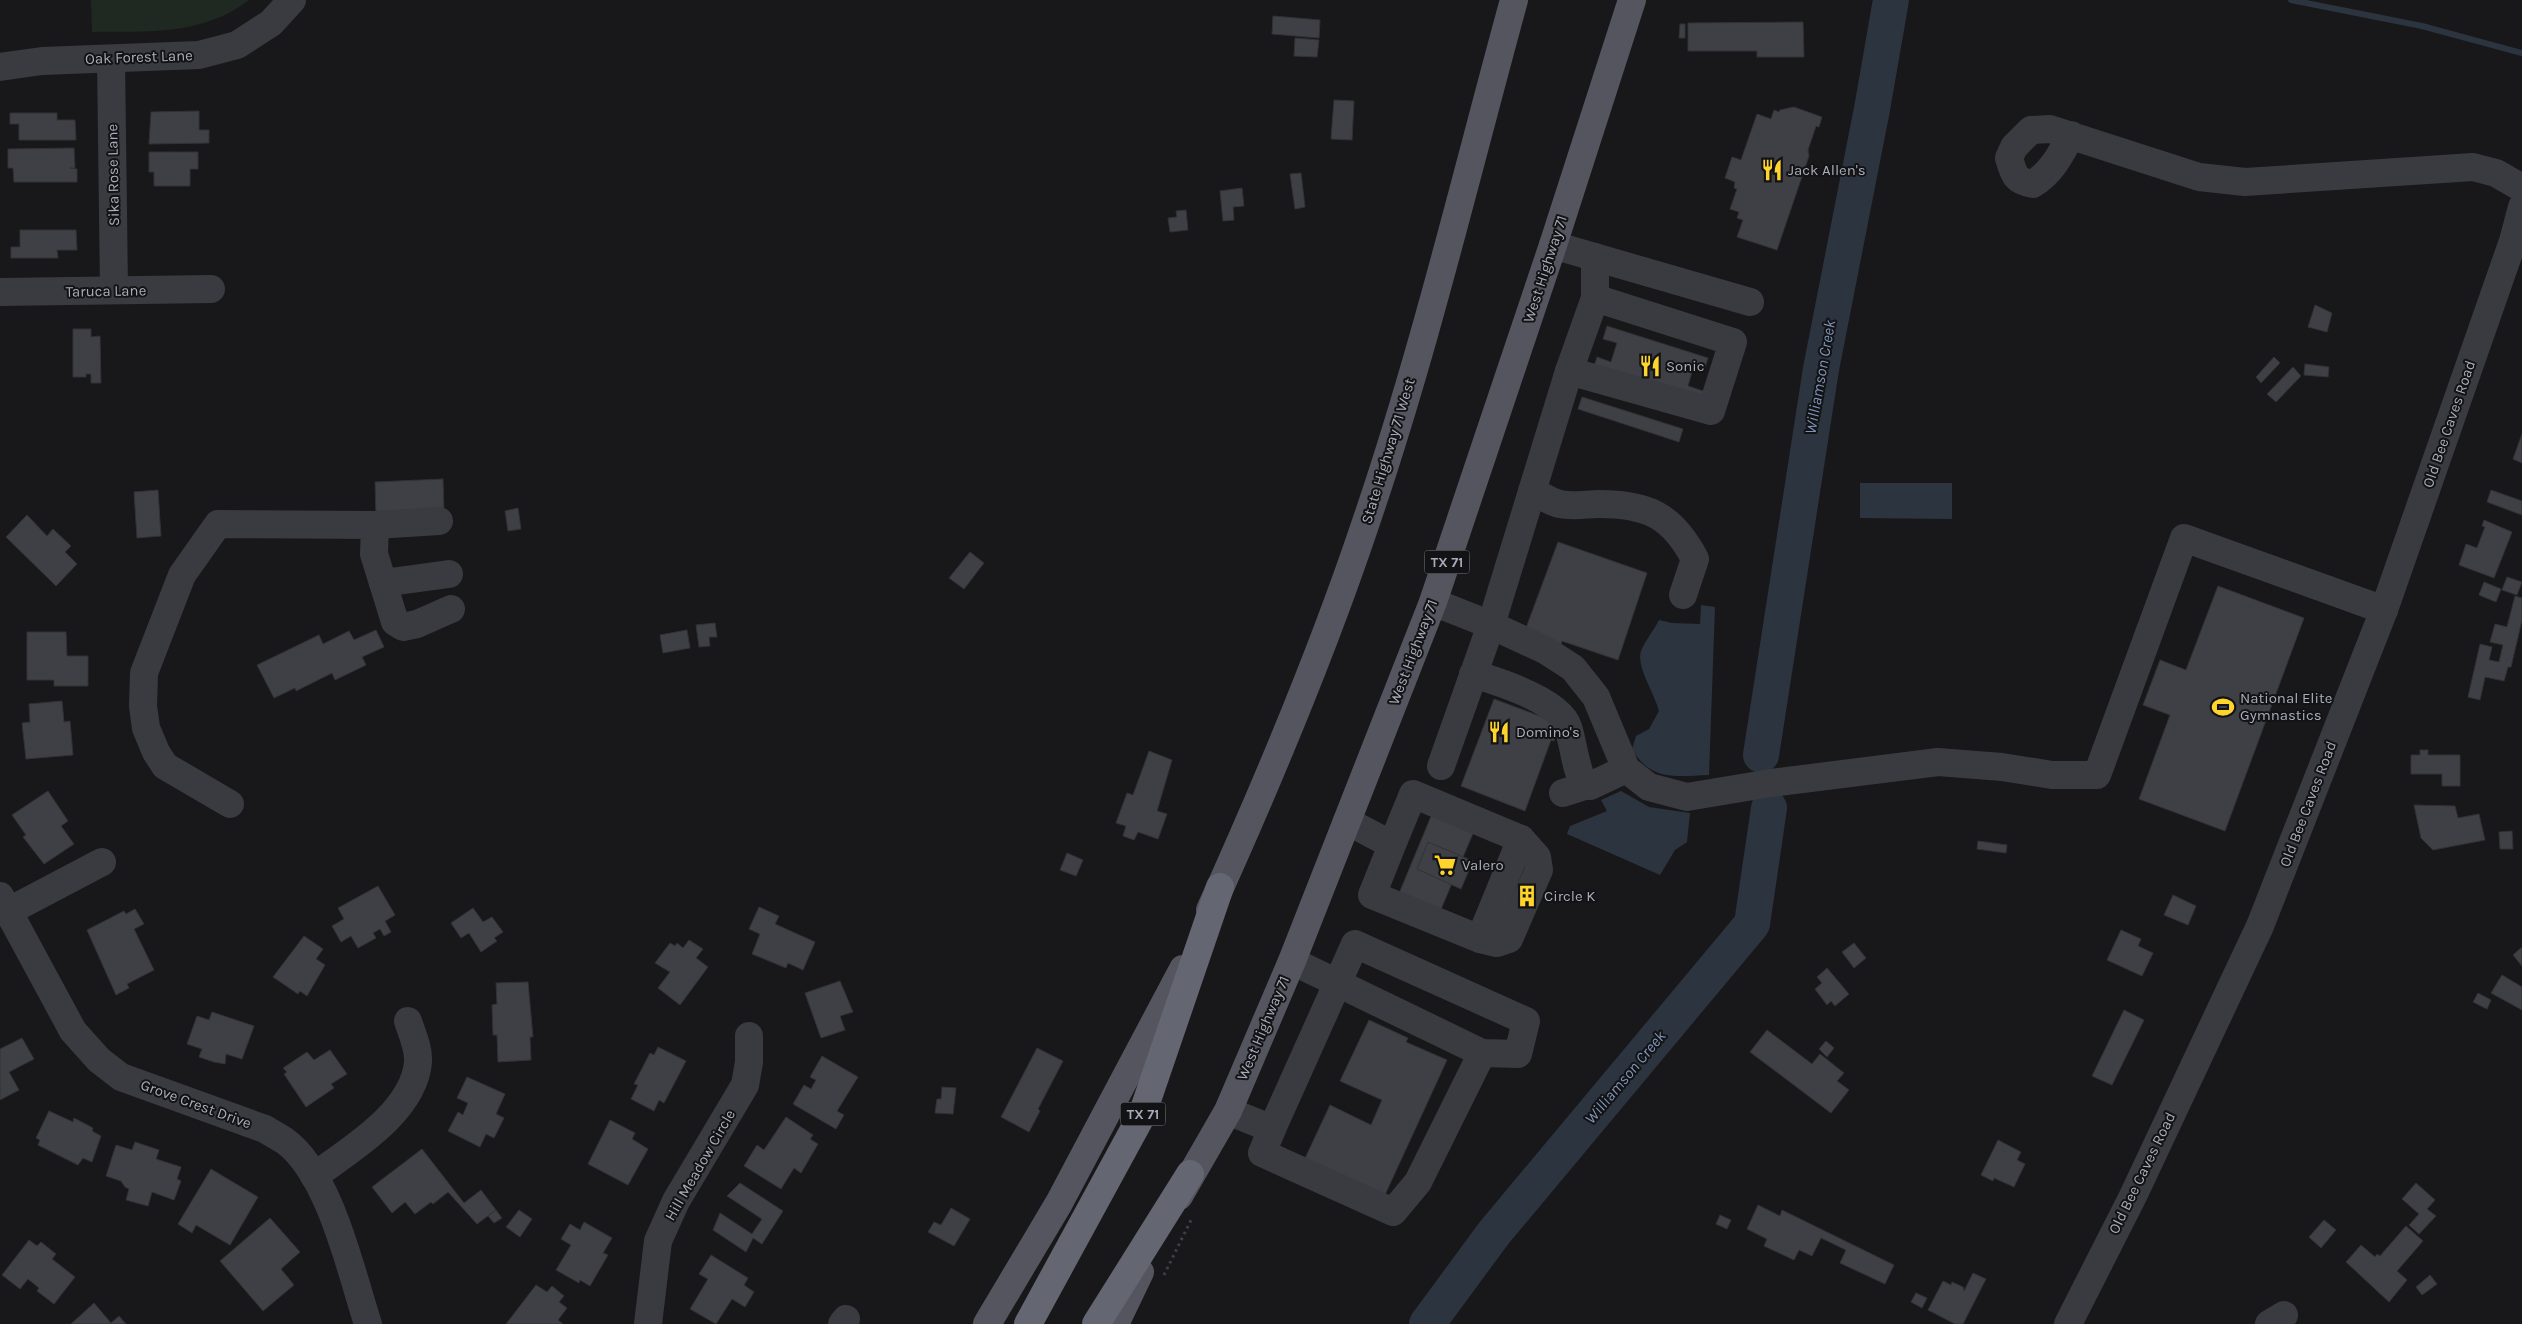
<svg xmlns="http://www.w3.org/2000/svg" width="2522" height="1324" font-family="Karla,sans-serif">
<rect width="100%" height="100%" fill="#18181a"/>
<path fill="#1f2922" d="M91,0H249C203,36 147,31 92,32Z"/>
<g fill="#2c343f">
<path d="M1860,483H1952V519L1860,518Z"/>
<path d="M1701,605L1715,607L1709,775C1676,776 1651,782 1632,749L1636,736L1649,729L1659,711C1655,694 1636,667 1641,651C1645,641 1654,630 1659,620L1672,623L1700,624Z"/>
<path d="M1621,791L1649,807L1690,813L1687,842L1675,850L1660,875L1567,834L1570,826L1607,811L1601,800Z"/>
</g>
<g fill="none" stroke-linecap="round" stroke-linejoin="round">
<path stroke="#2c343f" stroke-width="6" d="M2291,0L2422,26L2522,53"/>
<g stroke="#2c343f" stroke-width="36">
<path d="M1761,755L1821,369L1872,109L1891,0"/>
<path d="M1427,1324L1494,1233L1752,924L1769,808"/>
</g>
</g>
<g fill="#3f4045" stroke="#323236">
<path d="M1273,16L1320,20L1319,38L1272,34Z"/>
<path d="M1803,22L1804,57H1757V51H1688V23Z"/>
<path d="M1680,24H1685V38H1679Z"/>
<path d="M1295,38L1319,40L1317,57L1294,56Z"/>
<path d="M1334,100L1354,101L1352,140L1331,139Z"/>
<path d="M1794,107L1822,117L1819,127L1816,126L1808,150L1809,156L1777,250L1737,237L1743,220L1737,218L1739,212L1730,209L1737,189L1734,188L1735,182L1725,178L1732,157L1741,160L1757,114L1771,119L1774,110L1779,112L1780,110Z"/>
<path d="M199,111V130H209V143L149,144L151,112Z"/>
<path d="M10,113H57V120H75L76,140H19V124H10Z"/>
<path d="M74,148L75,168H70L77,169V182H14L13,168H8V149Z"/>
<path d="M149,152H198V169H190V186H154V172H149Z"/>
<path d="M1301,173L1305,207L1295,209L1290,174Z"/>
<path d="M1242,188L1244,206L1233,207L1234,220L1223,221L1220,191Z"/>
<path d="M1186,210L1188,230L1170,232L1168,218L1177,217L1176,211Z"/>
<path d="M20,230H76L77,250H57L58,258H11V247H20Z"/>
<path d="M2315,305L2332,313L2327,332L2308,327Z"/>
<path d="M1607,326L1708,358L1704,371L1693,368L1688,386L1706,392L1702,405L1593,370L1597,357L1611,362L1617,343L1603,339Z"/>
<path d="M73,329H91V337L100,336L101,383H91V374H86V377H73Z"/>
<path d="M2274,357L2280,363L2261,383L2256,377Z"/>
<path d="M2305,364L2329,367L2328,377L2304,375Z"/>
<path d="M2293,367L2301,376L2276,402L2267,394Z"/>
<path d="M1582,397L1683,429L1679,442L1578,409Z"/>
<path d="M2522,434V463L2513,459Z"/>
<path d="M443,479L444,511L376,516L375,482Z"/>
<path d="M158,490L161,536L137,538L134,492Z"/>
<path d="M2491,490L2522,501V515L2487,502Z"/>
<path d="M518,508L521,529L508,531L505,511Z"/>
<path d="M27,515L47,536L53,529L71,546L65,552L77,564L56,586L6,537Z"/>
<path d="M2484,520L2512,532L2494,578L2459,565L2466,544L2477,548L2485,527L2482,526Z"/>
<path d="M1558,542L1647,573L1618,660L1562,641L1560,648L1523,636Z"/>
<path d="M970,552L984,563L964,589L949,578Z"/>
<path d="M2507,577L2522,582L2517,595L2502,590Z"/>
<path d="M2484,582L2501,589L2496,602L2479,595Z"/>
<path d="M2218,586L2304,618L2225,831L2139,799L2170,715L2143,705L2160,660L2186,670Z"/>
<path d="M2515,596L2522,598V620L2511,667H2508L2504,681L2485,677L2480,700L2468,697L2480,644L2492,647L2489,660L2499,662L2503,645L2490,642L2495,624L2507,627Z"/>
<path d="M715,623L717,637H709L710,646L699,647L696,625Z"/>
<path d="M376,630L384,647L362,657L366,665L335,680L332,673L296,691L295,688L274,698L257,665L319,635L323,644L349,631L354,640Z"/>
<path d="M687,630L690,648L663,653L660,635Z"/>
<path d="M27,632H66L67,656H88V686H54V680H27Z"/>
<path d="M1494,699L1561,724L1554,741L1551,740L1525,811L1461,786Z"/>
<path d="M62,701L64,722L70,721L73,755L26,759L22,723L30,722L29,704Z"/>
<path d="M2420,750H2428V755H2460V786H2442V774H2411V755H2420Z"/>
<path d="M1149,751L1172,760L1157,811L1167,814L1158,839L1138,832L1134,840L1123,836L1126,826L1116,823L1127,793L1133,795Z"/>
<path d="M48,791L68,821L61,826L74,844L44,864L23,837L26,835L12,815Z"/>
<path d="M2414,805L2455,806L2458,818L2479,814L2485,840L2433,850L2421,838Z"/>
<path d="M1432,814L1474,831L1439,914L1398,896Z"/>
<path d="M2512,831L2513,849H2500L2499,832Z"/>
<path d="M1978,841L2007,845L2006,853L1977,849Z"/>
<path d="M1428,842L1473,861L1461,889L1417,869Z"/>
<path d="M1067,853L1083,860L1076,876L1060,870Z"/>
<path d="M378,886L395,915L385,921L391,932L384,936L380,929L373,933L376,938L358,948L351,936L341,942L332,926L344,919L338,908Z"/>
<path d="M2173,895L2196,906L2188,925L2164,915Z"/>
<path d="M759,907L779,916L775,924L815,942L803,970L788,963L786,968L752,954L760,934L749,929Z"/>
<path d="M473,908L483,922L492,917L503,932L494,938L497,941L481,952L469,933L461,938L451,923Z"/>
<path d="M135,909L144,924L134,929L154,970L127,984L129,988L116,995L87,930L124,911L126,914Z"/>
<path d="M2121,930L2141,939L2138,946L2153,953L2142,976L2107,960Z"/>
<path d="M304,936L323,949L316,959L325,965L307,996L300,991L298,994L273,977Z"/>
<path d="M689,940L703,949L696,958L708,967L680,1005L658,988L670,972L655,963L670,943L675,946L677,943L683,948Z"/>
<path d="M1854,943L1866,958L1854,968L1842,952Z"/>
<path d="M2522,947V966L2513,955Z"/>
<path d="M1827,968L1849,994L1835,1006L1831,1001L1827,1005L1815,989L1822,983L1817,977Z"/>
<path d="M2502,975L2522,987V1010L2491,993Z"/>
<path d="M840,981L853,1012L840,1016L845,1030L821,1038L805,993Z"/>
<path d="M528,982L533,1037H530L531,1060L498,1062L497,1035H493L492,1005L497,1004L496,983Z"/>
<path d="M2478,993L2491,1000L2487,1009L2473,1002Z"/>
<path d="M2124,1010L2144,1020L2112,1085L2092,1076Z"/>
<path d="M212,1012L254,1026L242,1059L226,1054L225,1064L214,1062L199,1057L202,1049L187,1044L197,1016L209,1020Z"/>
<path d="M1369,1020L1408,1038L1406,1042L1447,1060L1384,1197L1301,1167L1330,1105L1371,1125L1382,1100L1340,1081Z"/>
<path d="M1767,1030L1812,1064L1820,1054L1844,1073L1837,1081L1849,1090L1831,1113L1750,1052Z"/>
<path d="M22,1038L34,1059L9,1072L19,1090L0,1100V1049Z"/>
<path d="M1826,1041L1834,1048L1827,1057L1819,1049Z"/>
<path d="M658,1047L686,1061L664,1103L659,1100L654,1111L631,1099L638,1085L634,1084L650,1053L654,1055Z"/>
<path d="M1037,1048L1063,1061L1038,1109L1040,1111L1029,1132L1001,1117Z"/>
<path d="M330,1050L347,1074L331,1084L334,1088L306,1107L284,1074L287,1072L283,1068L307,1052L314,1060Z"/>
<path d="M822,1056L858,1077L837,1111L844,1115L836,1129L793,1104L804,1085L811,1089L816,1080L810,1077Z"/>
<path d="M467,1077L505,1094L496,1114L504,1118L494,1138L486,1134L480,1147L448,1131L458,1112L463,1115L468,1103L457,1098Z"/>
<path d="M942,1087L956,1088L953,1114L935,1113L937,1099H941Z"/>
<path d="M49,1111L73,1122L74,1118L93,1128L92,1131L101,1136L92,1162L83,1158L78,1165L38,1145L40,1140L36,1138Z"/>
<path d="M786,1117L813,1135L810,1139L818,1144L801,1173L794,1168L781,1189L744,1166L757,1145L764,1150Z"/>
<path d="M610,1120L635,1133L632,1139L648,1149L628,1185L588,1164Z"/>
<path d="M1998,1140L2021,1152L2017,1160L2025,1164L2014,1187L1994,1178L1993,1181L1981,1175Z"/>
<path d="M135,1142L159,1150L156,1159L181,1167L177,1179L181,1181L174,1200L152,1192L148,1206L126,1200L129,1189L125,1187L121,1181L106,1176L116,1145L132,1150Z"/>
<path d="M422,1149L464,1203L481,1190L496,1210L477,1224L448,1192L433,1204L431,1202L415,1214L405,1202L392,1213L372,1187Z"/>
<path d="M211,1169L258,1197L230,1245L196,1225L192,1233L178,1224Z"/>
<path d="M740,1183L783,1211L762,1244L753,1238L746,1252L713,1230L720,1213L752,1234L762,1219L727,1196Z"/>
<path d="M2416,1183L2435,1200L2427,1209L2436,1216L2419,1234L2409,1225L2419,1214L2402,1199Z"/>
<path d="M1758,1205L1780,1216L1782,1210L1894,1265L1885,1284L1840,1263L1846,1250L1821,1238L1812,1256L1799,1250L1794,1260L1764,1246L1767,1239L1747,1229Z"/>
<path d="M951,1208L970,1219L954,1246L928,1232L934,1222L941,1225Z"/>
<path d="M496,1210L502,1218L494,1223L488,1216Z"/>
<path d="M519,1210L532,1219L520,1237L506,1227Z"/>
<path d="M1720,1215L1731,1220L1727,1229L1716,1224Z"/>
<path d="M270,1218L300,1252L281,1269L294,1285L263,1311L220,1261Z"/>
<path d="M2324,1220L2336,1230L2321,1248L2309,1237Z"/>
<path d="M584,1222L612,1238L603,1253L608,1255L590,1286L580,1280L579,1283L556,1270L571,1245L561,1239L570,1224L580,1230Z"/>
<path d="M2406,1226L2423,1241L2397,1271L2407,1280L2389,1302L2346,1262L2361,1245L2375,1257L2377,1254L2380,1256Z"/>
<path d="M29,1240L37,1246L41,1242L56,1254L52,1259L75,1277L54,1304L37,1291L39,1288L28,1279L20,1289L2,1275Z"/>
<path d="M711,1255L748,1278L744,1285L754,1292L745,1307L732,1299L716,1324L690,1309L708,1279L699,1274Z"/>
<path d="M1973,1273L1986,1279L1963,1324H1955L1928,1310L1943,1281L1951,1285L1952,1282L1963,1287L1964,1291Z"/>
<path d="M2430,1275L2437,1284L2422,1295L2416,1287Z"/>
<path d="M536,1285L547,1292L552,1286L564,1296L559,1302L567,1308L558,1320L563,1324H506Z"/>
<path d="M1916,1293L1927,1298L1922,1308L1911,1302Z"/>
<path d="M94,1303L111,1323L119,1316L126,1324H71Z"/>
</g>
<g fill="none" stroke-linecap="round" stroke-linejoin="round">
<path stroke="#3e4046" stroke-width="3" stroke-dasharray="2.5 4" stroke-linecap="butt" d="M1164,1275L1191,1220"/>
<g stroke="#3a3b41" stroke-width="28">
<path d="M111,59L114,290"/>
<path d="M0,67L42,61L199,55L237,45L271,23L292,0"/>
<path d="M2071,135C2061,154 2052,172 2033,184C2015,181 2014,175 2009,158L2014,147L2031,130L2050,129L2199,177L2245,182L2473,167L2496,173L2522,188"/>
<path d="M1553,245L1750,302"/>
<path d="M0,292L211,289"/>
<path d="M1569,371L1711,411L1733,342L1595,298"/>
<path d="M1532,491C1541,495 1550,502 1560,504C1572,507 1587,504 1599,504C1647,504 1672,515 1695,559L1683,595"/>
<path d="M375,525L439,521"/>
<path d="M383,583L395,622L403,627L417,624L451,609"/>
<path d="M1433,602L1491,625L1545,650L1573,668L1596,697L1626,769L1649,787L1687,797L1771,783L1938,762L2002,767L2052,775H2097L2184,538L2384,610"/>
<path d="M1473,674C1497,681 1561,701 1568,727C1574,745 1575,769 1585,786H1590L1626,769"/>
<path d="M1441,766L1491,625L1569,371L1595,298V257"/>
<path d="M1563,793L1585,786"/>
<path d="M230,804L165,766L156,752L146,728L143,706L144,673L182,575L218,524L375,525L374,554L383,583L449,574"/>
<path d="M1347,821L1392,845L1413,794L1521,839L1480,939L1372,895L1392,845"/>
<path d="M0,896L73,1031L99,1060L121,1077L265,1129C271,1133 279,1137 285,1141C330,1174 351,1272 368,1324"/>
<path d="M9,911L102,862"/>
<path d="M1480,939L1497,943L1509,939L1539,870L1537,857L1521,839"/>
<path d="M1228,1111L1272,1129L1355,944L1526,1021L1518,1054L1482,1053L1292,961"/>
<path d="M1272,1129L1262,1153L1393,1212L1418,1182L1482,1053"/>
<path d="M314,1176C350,1150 414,1112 418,1062C419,1048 412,1034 408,1021"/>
<path d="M648,1324L658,1241L676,1201L745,1085L749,1062V1036"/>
<path d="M842,1324L846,1319"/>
<path d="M2068,1324L2133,1196L2260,926L2384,610L2513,241L2522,207"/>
<path d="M2269,1324L2284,1315"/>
</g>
<g stroke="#54555f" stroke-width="28">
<path d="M1210,910C1267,784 1321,656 1365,525C1424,353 1466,175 1514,0"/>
<path d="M1179,1196L1228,1111L1292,961L1433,602L1553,245L1632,0"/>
<path d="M987,1324L1059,1203L1183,969"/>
<path d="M1115,1324L1140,1272"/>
</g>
<g stroke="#646671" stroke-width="28">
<path d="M1028,1324L1142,1115L1220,887"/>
<path d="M1096,1324L1190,1174"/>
</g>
</g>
<defs>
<g id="restaurant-bare" transform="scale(1.725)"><path d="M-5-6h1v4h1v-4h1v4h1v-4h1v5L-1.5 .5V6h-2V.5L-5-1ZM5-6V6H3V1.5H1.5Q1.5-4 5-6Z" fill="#ffd42b" stroke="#131315" stroke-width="2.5" paint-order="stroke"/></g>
<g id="stadium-bare" transform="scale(1.725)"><path d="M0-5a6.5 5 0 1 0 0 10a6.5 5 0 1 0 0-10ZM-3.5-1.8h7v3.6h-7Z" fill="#ffd42b" stroke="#131315" stroke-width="2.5" paint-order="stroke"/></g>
<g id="supermarket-bare" transform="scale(1.725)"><path d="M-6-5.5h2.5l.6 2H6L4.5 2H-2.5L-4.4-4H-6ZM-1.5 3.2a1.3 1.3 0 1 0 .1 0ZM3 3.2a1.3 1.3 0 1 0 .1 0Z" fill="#ffd42b" stroke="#131315" stroke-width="2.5" paint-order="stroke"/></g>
<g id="building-bare" transform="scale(1.725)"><path d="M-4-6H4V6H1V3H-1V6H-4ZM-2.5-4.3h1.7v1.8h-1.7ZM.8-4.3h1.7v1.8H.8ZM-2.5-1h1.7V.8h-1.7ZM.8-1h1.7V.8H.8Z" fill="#ffd42b" stroke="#131315" stroke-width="2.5" paint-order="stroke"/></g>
</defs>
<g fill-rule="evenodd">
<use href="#restaurant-bare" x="1772" y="170"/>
<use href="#restaurant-bare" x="1650" y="366"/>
<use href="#stadium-bare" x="2223" y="707"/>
<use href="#restaurant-bare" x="1499" y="732"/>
<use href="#supermarket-bare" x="1445" y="865"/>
<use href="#building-bare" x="1527" y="896"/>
</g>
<g text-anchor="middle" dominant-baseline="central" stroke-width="4" stroke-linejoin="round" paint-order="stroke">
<g fill="#131315" stroke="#7c7e89" stroke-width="1">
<rect x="1424.5" y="550.5" width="45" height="23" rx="4"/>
<rect x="1120.5" y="1102.5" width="45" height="23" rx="4"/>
</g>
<g font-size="14" font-weight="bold" fill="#a9acbb">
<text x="1447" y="562">TX 71</text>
<text x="1143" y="1114">TX 71</text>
</g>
<g font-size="15" fill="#a9acbb" stroke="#131315">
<text transform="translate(139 57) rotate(-2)">Oak Forest Lane</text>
<text transform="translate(113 175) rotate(-91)">Sika Rose Lane</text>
<text transform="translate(1545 269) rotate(-72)">West Highway 71</text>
<text transform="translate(106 291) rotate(-1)">Taruca Lane</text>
<text transform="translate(2449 424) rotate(-71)">Old Bee Caves Road</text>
<text transform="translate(1388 451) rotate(-73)">State Highway 71 West</text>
<text transform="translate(1413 652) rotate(-69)">West Highway 71</text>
<text transform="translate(2308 804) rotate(-69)">Old Bee Caves Road</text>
<text transform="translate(1263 1028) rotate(-67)">West Highway 71</text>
<text transform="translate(196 1104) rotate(20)">Grove Crest Drive</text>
<text transform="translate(700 1165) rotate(-60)">Hill Meadow Circle</text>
<text transform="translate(2142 1173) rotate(-64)">Old Bee Caves Road</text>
</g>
<g font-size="15" fill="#a9acbb" stroke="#131315" text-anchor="start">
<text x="1788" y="170">Jack Allen's</text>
<text x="1666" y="366">Sonic</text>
<text x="2240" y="698">National Elite<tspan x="2240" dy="17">Gymnastics</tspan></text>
<text x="1516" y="732">Domino's</text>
<text x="1462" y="865">Valero</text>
<text x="1544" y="896">Circle K</text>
</g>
<g font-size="16" font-style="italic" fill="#7e95b8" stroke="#131315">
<text transform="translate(1820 377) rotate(-80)">Williamson Creek</text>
<text transform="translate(1625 1077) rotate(-50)">Williamson Creek</text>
</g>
</g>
</svg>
